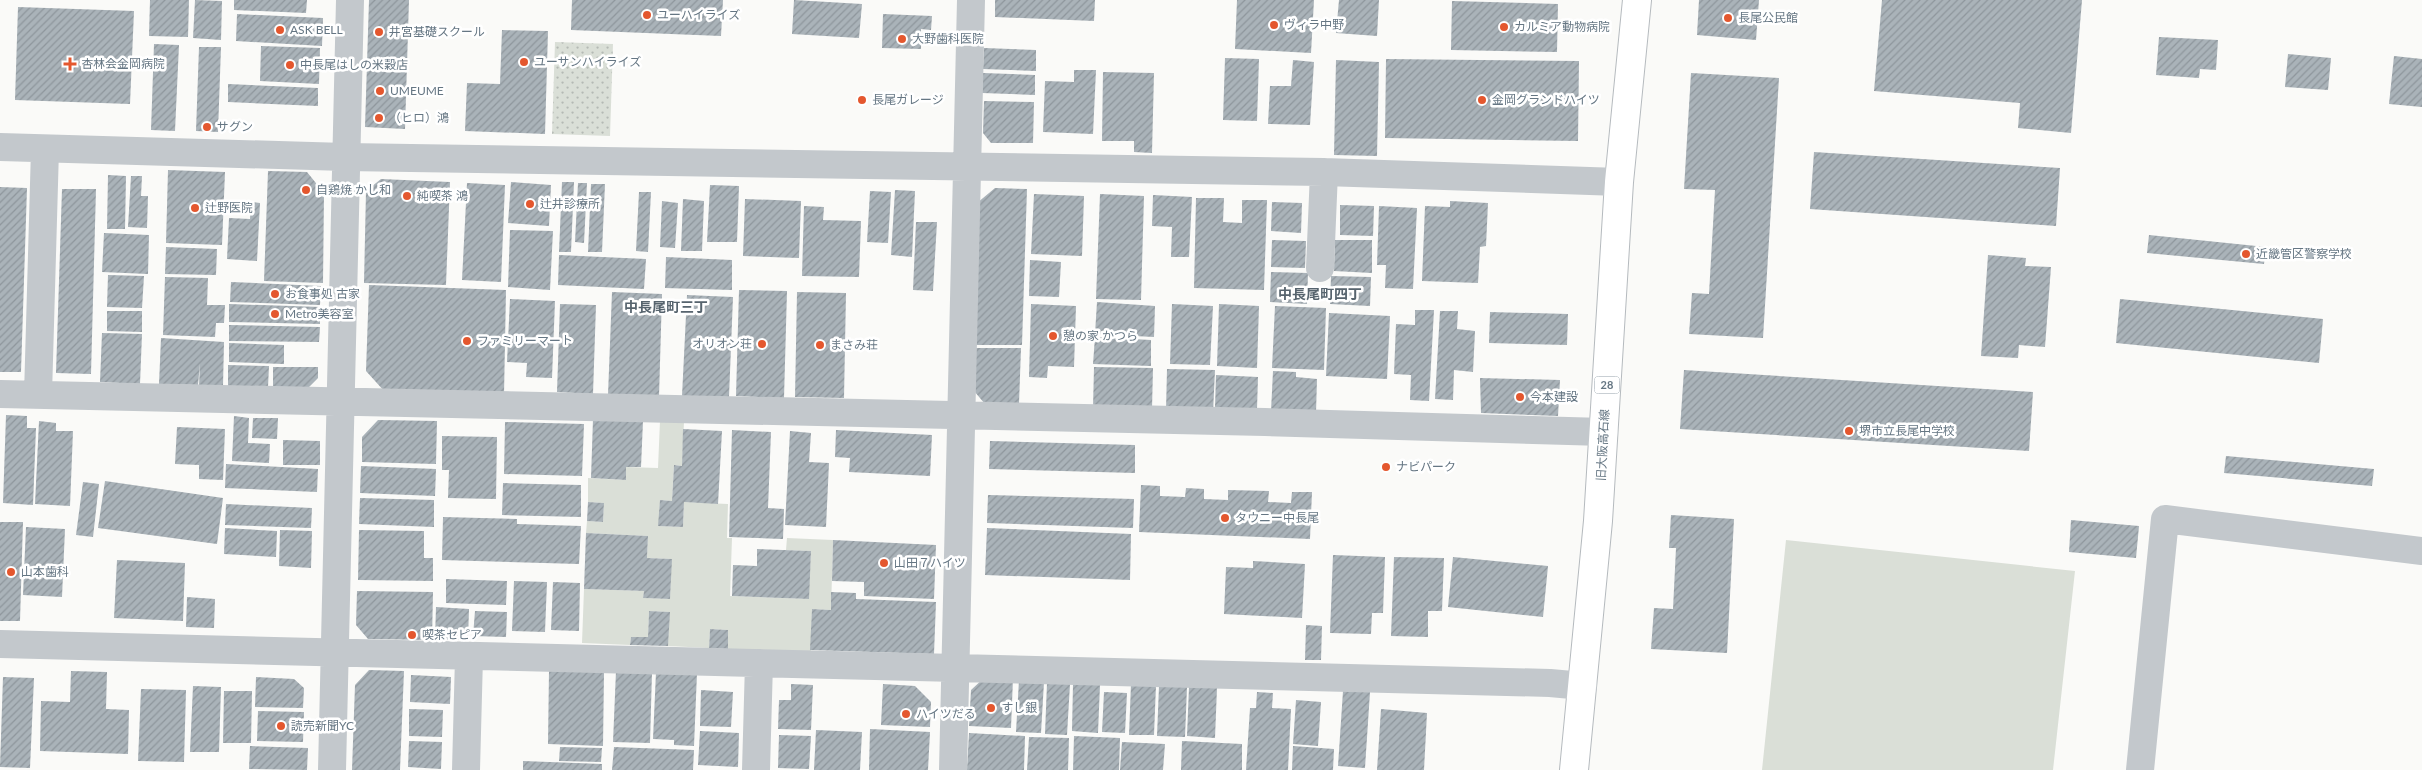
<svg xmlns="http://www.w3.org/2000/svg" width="2422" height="770" viewBox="0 0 2422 770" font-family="Lato,'Noto Sans JP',sans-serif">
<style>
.grass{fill:url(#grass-dots)}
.garden{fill:#dadfd7}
.building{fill:url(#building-hatch)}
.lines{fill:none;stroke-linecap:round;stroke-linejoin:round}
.major-casing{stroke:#b5babe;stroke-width:30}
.minor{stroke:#c3c8cc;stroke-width:28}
.major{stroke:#fff;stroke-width:28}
.poi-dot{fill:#e4572e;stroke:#fff;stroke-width:2}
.labels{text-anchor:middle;stroke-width:5;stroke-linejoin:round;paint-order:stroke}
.shield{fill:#fff;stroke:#939fa8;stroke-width:1}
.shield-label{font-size:11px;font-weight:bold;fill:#657683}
.poi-label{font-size:12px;fill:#657683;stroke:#fff;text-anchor:start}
.street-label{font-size:12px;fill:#657683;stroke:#fff}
.neighbourhood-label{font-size:14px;font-weight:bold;fill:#57646e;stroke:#fff}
</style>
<defs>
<pattern id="grass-dots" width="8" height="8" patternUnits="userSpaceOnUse" patternTransform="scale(1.25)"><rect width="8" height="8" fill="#dadfd7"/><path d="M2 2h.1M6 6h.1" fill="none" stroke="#b4b9b4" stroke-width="1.8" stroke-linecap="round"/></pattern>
<pattern id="building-hatch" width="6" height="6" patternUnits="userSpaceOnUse" patternTransform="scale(1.25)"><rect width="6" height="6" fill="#aab3b9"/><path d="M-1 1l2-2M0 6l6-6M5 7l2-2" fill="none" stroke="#8e969c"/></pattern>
</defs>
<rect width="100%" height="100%" fill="#fafaf8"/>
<path class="grass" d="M555 42 613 44 610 136 552 134Z"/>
<path class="garden" d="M660 421 684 422 682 466 674 465 672 501 660 500 659 526 683 527 684 502 728 504 727 538H732L730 596 808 599 811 551 786 550 787 538 833 540 831 610 812 609 811 652 728 649V630L710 629 709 648 668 646 669 612 649 611 648 637H631L630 645 582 643 584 589 644 591 643 598 670 599 671 559 647 558 648 536 586 533 587 521 603 522 604 503 588 502V478L625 480 626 467 658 468Z
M1786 540 2075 571 2053 770H1762Z"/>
<path class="building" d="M150 0H189L188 37 149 36Z
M195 0 222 1 221 40 193 38Z
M234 0H307L306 13 234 10Z
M369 0H409L405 129 365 127Z
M572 0H723L721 36 571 30Z
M794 0 862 4 859 38 792 34Z
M995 0H1095L1094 21 995 17Z
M1237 0H1314L1311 53 1235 49Z
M1339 0H1379L1377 36 1336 33Z
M1699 0H1759L1756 40 1697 35Z
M1882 0H2082L2071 133 2018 128 2020 103 1874 91Z
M1452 1 1558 4 1557 52 1451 50Z
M18 7 134 11 130 104 15 100Z
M237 14 323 18 322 46 236 41Z
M883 14 932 16 931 30 921 29V49L882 48Z
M502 30 548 31 545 134 465 131 467 83 500 84Z
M2159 37 2218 40 2216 70 2200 69 2199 78 2156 75Z
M154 44 179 45 175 131 151 130Z
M261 46 320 48 319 84 260 81Z
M199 47H221L218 132 196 131Z
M984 48 1036 50V71L983 69Z
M2288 54 2331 58 2328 90 2285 87Z
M2394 56 2422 59V107L2389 104Z
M1225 58 1259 59 1257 121 1223 120Z
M1386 59 1579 61 1578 141 1385 138Z
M1293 60 1314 62 1310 125 1268 124 1270 86H1291Z
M1336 60 1379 62 1377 156 1334 155Z
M1074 70H1096L1093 134 1043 132 1045 81 1074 82Z
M1103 72 1154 73 1152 153 1134 152V141H1102Z
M983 73 1035 75V95L982 93Z
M1691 73 1779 78 1763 338 1689 334 1692 293 1709 294 1715 190 1684 189Z
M228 84 318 88V106L228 102Z
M984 101 1034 102 1033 143H991L983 133Z
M1814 152 2060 168 2056 226 1810 209Z
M168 170 225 172 222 245 166 243Z
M268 171 307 172 324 193 323 283 264 281Z
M108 175 126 176 125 229H107Z
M131 176H142L141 196H148L147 228 128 227Z
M381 179 450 182 446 285 364 283 366 191Z
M511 182 551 185 549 226 508 223Z
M562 182H574L571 252H559Z
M467 183 505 185 501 282 462 280Z
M578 183H587L584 243 575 242Z
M591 184H605L602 252H588Z
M710 185 739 186 737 242H707Z
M0 187 27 188 21 372H0Z
M995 188 1027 189 1022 345H975L977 203Z
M62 189H96L91 374 56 373Z
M895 190 915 191 912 257 891 255Z
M870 191 891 192 888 243 867 242Z
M639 192H651L648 252 636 251Z
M1034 194 1084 196 1082 256 1031 254Z
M1100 194 1144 196 1141 300 1096 299Z
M1153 195 1192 197 1189 257H1171L1172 227 1152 226Z
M1196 198H1224L1223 222 1242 223V200H1267L1264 290 1194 288Z
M683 199 704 201 702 251H681Z
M745 199 801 201 799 258 743 256Z
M662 201 678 203 675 248 660 247Z
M1450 201 1488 203 1486 246 1480 247 1478 283 1422 281 1425 206 1450 207Z
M251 202 260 203 257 261 227 259 229 218 250 219Z
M1272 202 1302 203 1301 233 1271 231Z
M1340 205 1374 206 1373 236 1340 235Z
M804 206 824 207 823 220 861 221 859 277 802 276Z
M1379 206 1417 208 1413 289 1385 288 1386 265H1377Z
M916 222H937L933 291 913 290Z
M510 230 553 231 550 290 508 287Z
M104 233 149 235 148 274 102 272Z
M2149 235 2266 247 2264 264 2147 253Z
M1272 240 1306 241 1305 268 1271 267Z
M1335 240H1372V273L1334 271Z
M166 247 217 249 216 275 165 274Z
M559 255 646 259 644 289 558 285Z
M1988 255 2026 258 2025 266 2051 267 2045 347 2019 345 2018 358 1981 356Z
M666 257 732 260V290L665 288Z
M1030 260 1061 262 1059 297 1029 296Z
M1271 272 1308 273 1307 304 1270 302Z
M108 275 144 276 142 308 107 307Z
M1331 276 1371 277 1370 306 1330 304Z
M165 277 208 278 207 305H225L224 323H216L215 337 163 335Z
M231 282 321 286 320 305 230 302Z
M369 285 506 290 504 395 385 392 366 371Z
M739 290 787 291 784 398 736 396Z
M612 292 662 294 659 397 608 395Z
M797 292 846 293 844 398 795 397Z
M687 295 733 297 729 397 682 396Z
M510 299 555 301 552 378 526 377 527 363 507 362Z
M2120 299 2323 319 2319 363 2116 343Z
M1097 302 1155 306 1154 337 1095 334Z
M229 304 320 307V324L229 322Z
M560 304 596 305 593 394 557 392Z
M1031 304 1076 306 1074 367 1048 366 1047 378 1029 377Z
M1172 304 1213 306 1210 365 1170 364Z
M1219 304 1259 306 1257 368 1217 366Z
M1275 306 1326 308 1324 370 1272 368Z
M1415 310H1434L1429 401 1410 400 1411 375 1394 374 1396 324 1415 325Z
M107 311H142V332L107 331Z
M1440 311H1458L1457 329 1475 331 1473 372 1454 370 1453 400 1435 399Z
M1490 312 1568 314 1567 345 1489 343Z
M1329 313 1390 316 1387 379 1326 376Z
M229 325 320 327 319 342 229 341Z
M102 333 142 334 140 384 100 382Z
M1095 337 1151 340V366L1093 364Z
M161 338 224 342 223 386H199L200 363 198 385 159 384Z
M229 343 284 345V364L229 362Z
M975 348H1021L1019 404H985L974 391Z
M228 365 269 366 268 387 228 386Z
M273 367H318V378L305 391 273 389Z
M1094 367 1153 368 1152 409 1093 408Z
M1167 369 1215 370 1213 413 1166 411Z
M1684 370 2033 392 2029 451 1680 429Z
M1273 371 1296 372V377L1317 379 1316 413 1271 411Z
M1216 375 1258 377 1257 409 1215 408Z
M1480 378 1560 380 1558 416 1481 413Z
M6 415 27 416V428H36L33 505 3 503Z
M234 416 249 418 248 443 270 444 269 463 232 461Z
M253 418H278L277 439 252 438Z
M593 419 643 421 641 467H626V480L591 478Z
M378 420 437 421 436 464 362 462V437Z
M39 421 56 423V431H73L70 506 35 504Z
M505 422 584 424 582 476 504 474Z
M177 427 225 429 223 480 199 479V465L175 464Z
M683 429 722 431 718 504 684 502 683 527 658 526 660 500 672 501 674 465 682 466Z
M732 430 771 432 768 508 784 509 783 539 729 537Z
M836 430 932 435 930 476 849 472 850 458 835 457Z
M790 431 811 433 809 462 829 463 826 527 785 525Z
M442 436 497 437 496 499 448 498 449 470H442Z
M283 440 320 441V465H283Z
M990 441 1135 445V473L989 469Z
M2226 456 2374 469 2372 486 2224 473Z
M226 464 318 469 317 492 225 488Z
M361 466 436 469 435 496 360 493Z
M105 481 223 498 217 544 98 528Z
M83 482 99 484 93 537 76 535Z
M503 483 581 485V517L502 515Z
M1141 485 1160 486V496L1185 497 1186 488 1204 489V499L1228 500V490L1269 491 1268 502 1291 503 1292 492H1312L1310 539 1139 532Z
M988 495 1134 499 1133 528 987 523Z
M360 498 434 500V527L359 524Z
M588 502 604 503 603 522 587 521Z
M226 504 312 508 311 528 225 525Z
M1671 515 1734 519 1727 653 1651 649 1654 608 1673 609 1676 548H1669Z
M443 517 517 519V524L581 526 579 564 442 560Z
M2071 520 2139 526 2136 558 2069 552Z
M0 522H23L20 621H0Z
M26 527 65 529 62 597 23 595Z
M225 528 277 531 276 557 224 554Z
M987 528 1131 534 1130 580 985 575Z
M280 530 312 531 311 568 279 566Z
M359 530 424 531V558H433V581L358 580Z
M586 533 648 536 647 558 672 559 670 599 643 598 644 591 584 589Z
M833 540 936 545 934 599 864 596V582L832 581Z
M757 549 811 551 809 599 732 596 733 565 757 566Z
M1333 555 1385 557 1383 613H1372L1371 634 1330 633Z
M1394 557 1444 558 1442 611H1428V637L1391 636Z
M1453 557 1548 566 1543 617 1448 607Z
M117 560 185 563 183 621 114 618Z
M1253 561 1305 564 1302 618 1224 614 1226 567 1253 568Z
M446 579 507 581 506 605 446 603Z
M514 581 547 582 545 632 512 631Z
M553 582 580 583 579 631 551 630Z
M357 591 433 592 432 640 368 639 356 625Z
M831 592 856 593V599L936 602 934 654 810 650 812 609 831 610Z
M187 597 215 599 214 628 186 627Z
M436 607 469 609 468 640 435 639Z
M475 611 507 612 506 637 473 636Z
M649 611 670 612 668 646 630 645 631 637H648Z
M1306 625 1322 626 1321 660H1305Z
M710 629 728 630V649L709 648Z
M369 670 404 671 400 770H352L355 685Z
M549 670 604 672 603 746 548 744Z
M71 671 107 672 106 709 129 710 128 754 40 751 41 701 70 702Z
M616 671 652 672 650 743 613 742Z
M656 672 697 673 694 746 674 745V740L653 739Z
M411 675 451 677 450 704 410 702Z
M3 677 34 678 30 768 0 767Z
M256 677 294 679 304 688 303 708 255 707Z
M985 677 1013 678 1011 728 969 726 971 690Z
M1019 680 1044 682 1041 733 1016 732Z
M1047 683 1070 684 1067 735 1045 734Z
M791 684 813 685 811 730 778 729 779 700H791Z
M883 684 915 686 931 702 930 727 881 725Z
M1073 684 1100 685 1098 733 1072 731Z
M1131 684 1156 685 1154 735H1129Z
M193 686 221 687 219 752H190Z
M1159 686 1187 687 1185 737 1157 736Z
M1189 687 1217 688 1215 738 1187 736Z
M141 689 186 690 184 762 138 761Z
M701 690 733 692 731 727 700 726Z
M224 691H252L251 743H223Z
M1343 691 1370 692 1365 768 1338 766Z
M1104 692 1127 693 1125 733 1102 732Z
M1257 692 1273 693 1272 708 1291 709 1288 770H1246L1250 708H1256Z
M1296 700 1321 702 1318 746 1293 744Z
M409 709 443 710 442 737 409 736Z
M1381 709 1427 713 1424 770H1377Z
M258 711 304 712 303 742 257 741Z
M870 729 930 732 928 770H869Z
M816 730 862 732 860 770H814Z
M700 731 739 733 738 767 698 765Z
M969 733 1025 736 1024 770H967Z
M779 735 811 736 809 769 778 768Z
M1074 736 1120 738 1119 770H1073Z
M1029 737 1069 738 1068 770H1027Z
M409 741 442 742 441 769 408 767Z
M1182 741 1242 744V770H1181Z
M1122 742 1165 744 1163 770H1120Z
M250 746 308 748 307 770 249 769Z
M1293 746 1334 749 1333 770H1292Z
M560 747 602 748 601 762 559 761Z
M614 747 694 750 693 770H612Z
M523 761 602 764V770H523Z"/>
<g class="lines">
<defs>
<path id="major" d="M1574 770 1598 521 1619 182 1637 0"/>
</defs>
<use href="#major" class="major-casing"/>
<path class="minor" d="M0 147 345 157 1324 172 1619 182
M1320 268 1324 172
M0 394 1265 422 1604 432
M38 395 45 149
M0 644 1550 683 1583 686
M332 770 350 0
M466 770 469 657
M756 770 759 663
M953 770 971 0
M2140 770 2165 519 2422 551"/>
<use href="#major" class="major"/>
</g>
<g class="poi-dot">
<circle cx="647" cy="15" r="5"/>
<circle cx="1728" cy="18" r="5"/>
<circle cx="1274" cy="25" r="5"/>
<circle cx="1504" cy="27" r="5"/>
<circle cx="280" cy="30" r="5"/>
<circle cx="379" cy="32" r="5"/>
<circle cx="902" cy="39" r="5"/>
<circle cx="524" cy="62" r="5"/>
<path d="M67.5 56.5h5v5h5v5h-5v5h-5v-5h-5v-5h5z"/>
<circle cx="290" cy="65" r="5"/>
<circle cx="380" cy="91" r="5"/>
<circle cx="862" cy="100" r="5"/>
<circle cx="1482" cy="100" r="5"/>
<circle cx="379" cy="118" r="5"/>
<circle cx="207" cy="127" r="5"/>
<circle cx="306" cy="190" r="5"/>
<circle cx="407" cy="196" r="5"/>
<circle cx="530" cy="204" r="5"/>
<circle cx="195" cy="208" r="5"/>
<circle cx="2246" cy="254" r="5"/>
<circle cx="275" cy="294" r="5"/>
<circle cx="275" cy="314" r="5"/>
<circle cx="1053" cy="336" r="5"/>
<circle cx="467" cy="341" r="5"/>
<circle cx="762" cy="344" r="5"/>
<circle cx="820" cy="345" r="5"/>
<circle cx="1520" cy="397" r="5"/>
<circle cx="1849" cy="431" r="5"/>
<circle cx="1386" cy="467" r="5"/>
<circle cx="1225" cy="518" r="5"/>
<circle cx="884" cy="563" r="5"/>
<circle cx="11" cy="572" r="5"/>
<circle cx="412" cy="635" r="5"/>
<circle cx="991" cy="708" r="5"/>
<circle cx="906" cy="714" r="5"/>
<circle cx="281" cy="726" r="5"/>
</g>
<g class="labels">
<rect class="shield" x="1594.5" y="376.5" width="25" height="17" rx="4"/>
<g class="shield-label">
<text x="1607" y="389">28</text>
</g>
<g class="poi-label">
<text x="657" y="19">ユーハイライズ</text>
<text x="1738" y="22">長尾公民館</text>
<text x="1284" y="29">ヴィラ中野</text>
<text x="1514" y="31">カルミア動物病院</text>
<text x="290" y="34">ASK BELL</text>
<text x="389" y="36">井宮基礎スクール</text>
<text x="912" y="43">大野歯科医院</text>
<text x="534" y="66">ユーサンハイライズ</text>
<text x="81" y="68">杏林会金岡病院</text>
<text x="300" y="69">中長尾はしの米穀店</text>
<text x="390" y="95">UMEUME</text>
<text x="872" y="104">長尾ガレージ</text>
<text x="1492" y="104">金岡グランドハイツ</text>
<text x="389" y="122">（ヒロ）鴻</text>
<text x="217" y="131">サグン</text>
<text x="316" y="194">自鶏焼 かし和</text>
<text x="417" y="200">純喫茶 鴻</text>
<text x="540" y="208">辻井診療所</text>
<text x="205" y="212">辻野医院</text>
<text x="2256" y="258">近畿管区警察学校</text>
<text x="285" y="298">お食事処 古家</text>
<text x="285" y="318">Metro美容室</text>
<text x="1063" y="340">憩の家 かつら</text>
<text x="477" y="345">ファミリーマート</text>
<text x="752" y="348" text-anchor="end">オリオン荘</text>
<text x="830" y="349">まさみ荘</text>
<text x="1530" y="401">今本建設</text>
<text x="1859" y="435">堺市立長尾中学校</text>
<text x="1396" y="471">ナビパーク</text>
<text x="1235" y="522">タウニー中長尾</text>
<text x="894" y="567">山田７ハイツ</text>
<text x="21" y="576">山本歯科</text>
<text x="422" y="639">喫茶セピア</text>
<text x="1001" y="712">すし銀</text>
<text x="916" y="718">ハイツだる</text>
<text x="291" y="730">読売新聞YC</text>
</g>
<g class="street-label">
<text transform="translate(1603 445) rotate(-87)" y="4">旧大阪高石線</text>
</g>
<g class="neighbourhood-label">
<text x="1320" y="299">中長尾町四丁</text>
<text x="666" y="312">中長尾町三丁</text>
</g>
</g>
</svg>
